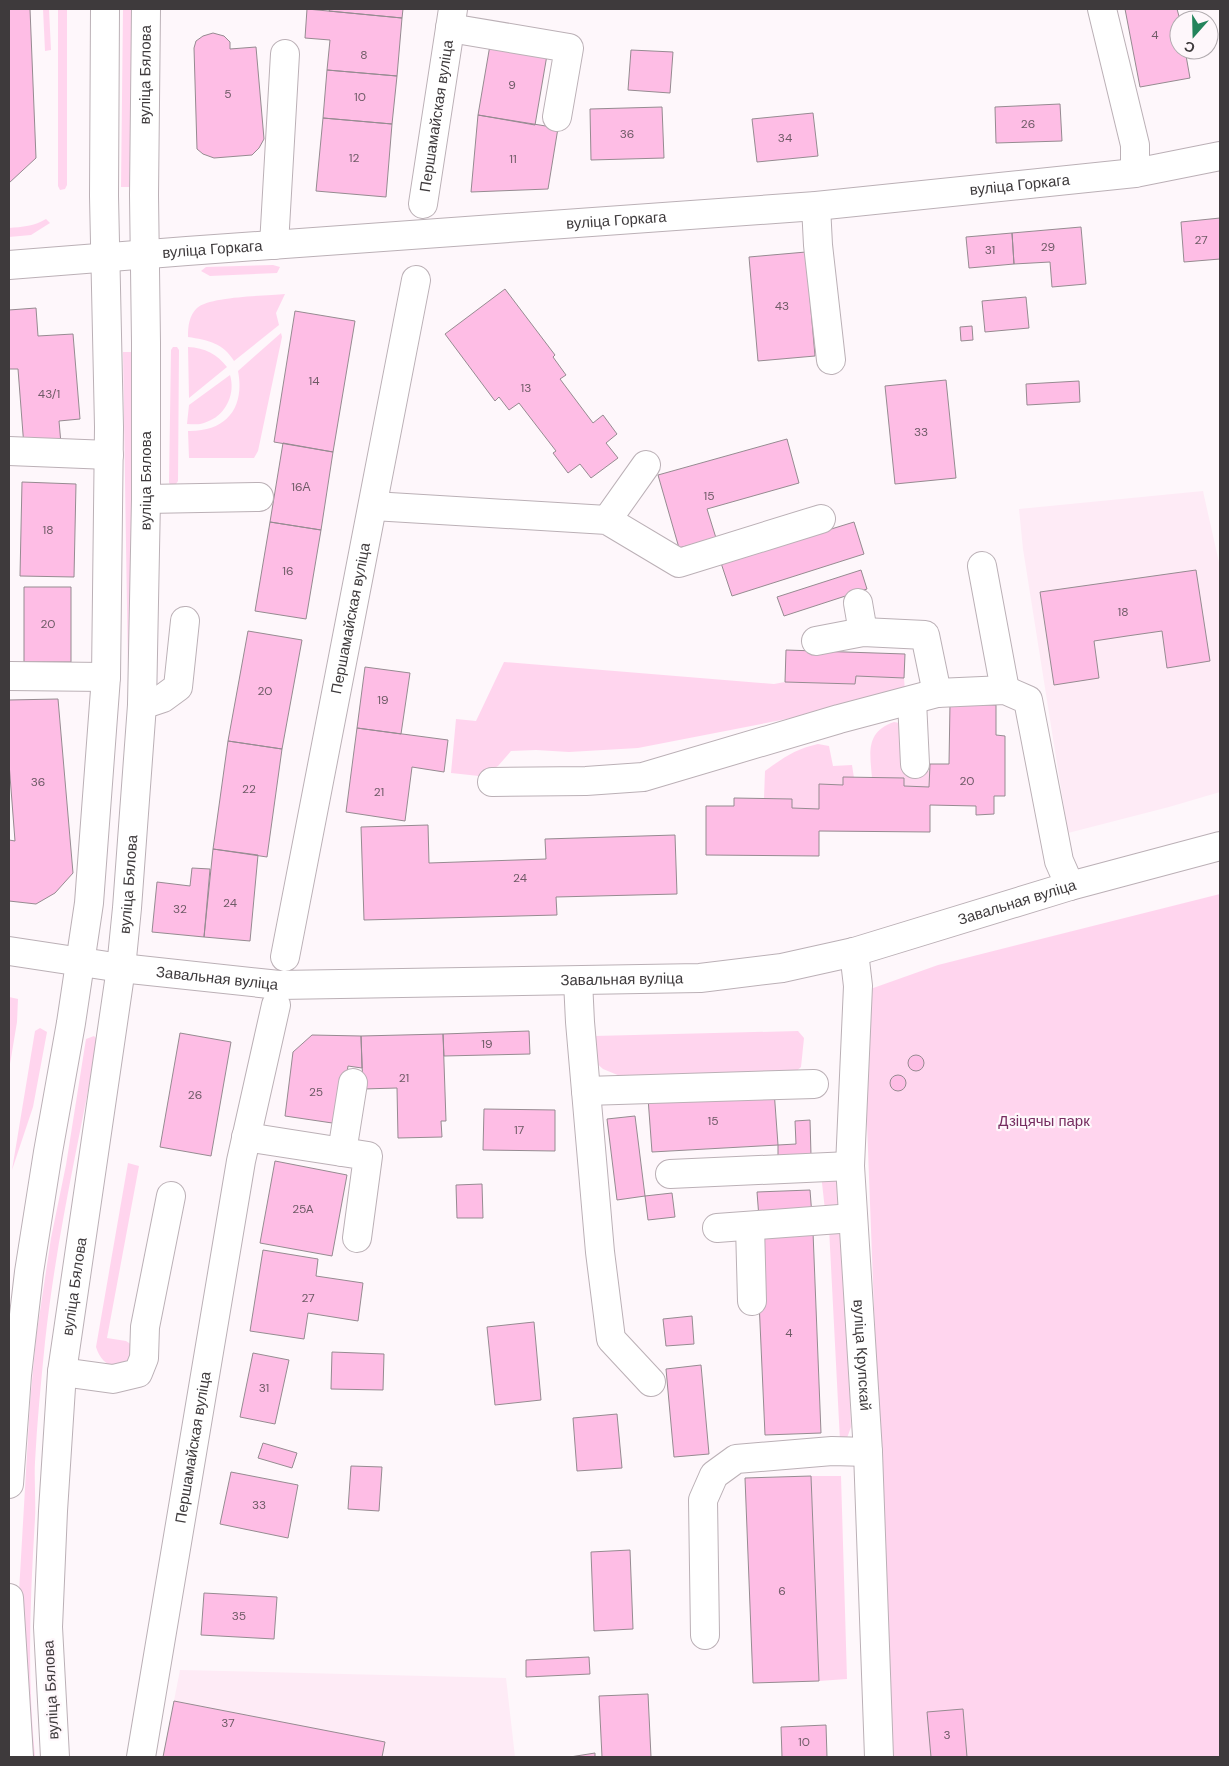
<svg xmlns="http://www.w3.org/2000/svg" width="1229" height="1766" viewBox="0 0 1229 1766" font-family="'DM Sans',sans-serif">
<style>
.built{fill:#feebf6}
.green{fill:#ffd5ee}
.building{fill:#febde5;stroke:#968b91}
.lines{fill:none;stroke-linecap:round;stroke-linejoin:round}
.minor-casing{stroke:#bbb0b6;stroke-width:30}
.major-casing{stroke:#bbb0b6;stroke-width:30}
.minor{stroke:#fff;stroke-width:28}
.major{stroke:#fff;stroke-width:28}
.labels{text-anchor:middle;stroke-width:4.5;stroke-linejoin:round;paint-order:stroke}
.number-label{font-size:12px;fill:#6e5b66}
.street-label{font-size:15px;fill:#3e3a3c;stroke:#fef7fb}
.park-label{font-size:15px;fill:#762d60;stroke:#fef7fb}
</style>
<rect width="100%" height="100%" fill="#fef7fb"/>
<path class="built" d="M1203 491 1220 567V792L1169 807 1068 833 1023 549 1019 509Z
M180 1670 506 1678 515 1757H163Z"/>
<path class="green" d="M43 9H49L51 50 45 51Z
M58 9H67V185L65 189 60 190 58 186Z
M123 9H132L130 187H121Z
M46 219 50 223 31 235 9 237V228C22 227 35 226 46 219Z
M273 265 280 267 277 273 210 276 201 271 206 267Z
M285 294 276 313 279 325 234 361C223 343 208 340 188 337 188 326 189 316 197 308 210 296 266 296 285 294Z
M281 333 282 337 258 451 254 458H189L188 431C227 432 245 407 238 371Z
M173 347H177L179 350 178 481 176 484 171 485 169 483 171 350Z
M188 347C205 348 217 354 227 367L189 398Z
M123 352H132L137 672H128Z
M230 375C236 395 225 417 204 423 199 425 193 424 187 424L189 405Z
M504 662 774 684 785 682 855 684 856 676 904 678 905 691 874 702 638 748 569 752 536 750 511 751 498 766 479 776 451 773 456 719 476 721Z
M894 722 905 724 906 771H929V787L904 786V778H872C870 753 865 732 894 722Z
M818 744 829 746 833 766 852 765 854 778H843V785L819 784V809L792 808V799L764 798 765 771C783 758 795 749 818 744Z
M1220 894V1757H891L862 992 938 965Z
M9 997 18 999 17 1022 9 1070Z
M40 1028 47 1032 33 1107 12 1170 35 1031Z
M798 1031 804 1038 801 1067 794 1073 620 1076 603 1069 594 1061V1036Z
M94 1036 98 1040C79 1140 56 1240 45 1342 41 1382 37 1422 35 1462 34 1481 36 1500 35 1519 30 1599 27 1678 35 1757H27L19 1592 30 1402 36 1338 51 1238 66 1165 86 1039Z
M128 1163 139 1166 107 1338 126 1341 132 1345V1355L128 1364 117 1368C105 1364 100 1359 96 1347Z
M821 1174 839 1180 845 1210H825Z
M829 1228H844L851 1427 847 1438 840 1441Z
M811 1476H841L847 1679 819 1681Z"/>
<path class="building" d="M9 9H30L36 158 9 183Z
M307 9 402 18 397 76 327 70 330 40 305 38Z
M330 9H403L402 18 329 11Z
M1125 9H1177L1180 20 1179 50H1185L1190 78 1140 87Z
M213 33 224 36 230 42V49L256 47 264 139 259 148 252 155 214 158 203 154 197 149 194 48 196 41 203 36Z
M490 45 547 55 535 125 478 115Z
M631 50 673 52 670 93 628 90Z
M327 70 397 76 392 124 323 118Z
M1060 104 1062 141 996 143 995 107Z
M662 107 664 158 591 160 590 109Z
M813 113 818 156 757 162 752 119Z
M478 115 558 128 548 189 471 192Z
M323 118 392 124 386 197 316 191Z
M1220 218V259L1184 262 1181 222Z
M1081 227 1086 284 1052 287 1050 262 1014 264 1012 233Z
M1012 233 1014 264 969 268 966 237Z
M806 252 815 356 758 361 749 257Z
M505 289 555 355 553 357 566 375 560 379 593 423 603 415 617 434 606 443 618 458 591 478 580 464 568 473 553 453 556 451 519 403 509 410 499 397 495 401 445 334Z
M1026 297 1029 328 985 332 982 301Z
M36 308 38 336 73 334 80 419 59 421 61 444 24 447 18 369H9V310Z
M295 311 355 321 333 452 274 442Z
M972 326 973 340 961 341 960 327Z
M946 380 956 478 895 484 885 386Z
M1079 381 1080 402 1027 405 1026 384Z
M787 439 799 483 707 509 716 538 679 548 658 475Z
M283 443 333 452 321 530 270 522Z
M22 482 76 484 74 577 20 576Z
M270 522 321 530 306 619 255 611Z
M854 522 864 554 732 596 721 563Z
M861 570 867 589 784 616 777 597Z
M1196 570 1210 661 1167 668 1162 631 1127 636 1094 641 1099 678 1054 685 1040 592Z
M24 587H71V662H24Z
M248 631 302 640 282 749 228 741Z
M786 650 905 654 904 678 856 676 855 684 785 682Z
M365 667 410 673 401 734 357 728Z
M58 699 73 873 55 893 36 904 9 901V840L15 841 9 763V700Z
M950 704 996 705V735L1005 736V796H994V814L976 815V806L930 805V832L819 831V856L706 855V806H734V798L792 799V808L819 809V784L843 785V777L904 778V786L929 787 930 764H949Z
M357 728 448 740 444 772 412 767 405 821 346 812Z
M228 741 282 749 267 857 213 849Z
M428 825 429 863 546 859 545 839 675 835 677 894 556 897 557 915 364 920 361 827Z
M213 849 258 855 250 941 204 937Z
M192 868 210 869 204 937 152 932 157 882 190 886Z
M529 1031 530 1054 444 1056 443 1034Z
M180 1033 231 1042 211 1156 160 1147Z
M443 1034 446 1121H441L442 1137 398 1138 397 1088 363 1089 361 1036Z
M312 1035 361 1036 362 1068 348 1066 339 1124 285 1116 293 1052Z
M908 1063a8 8 0 1 1 16 0a8 8 0 1 1-16 0Z
M890 1083a8 8 0 1 1 16 0a8 8 0 1 1-16 0Z
M774 1090 778 1145 652 1152 648 1098Z
M484 1109 555 1110V1151L483 1150Z
M635 1116 645 1196 617 1200 607 1119Z
M810 1120 811 1155 778 1157V1145L796 1144 795 1121Z
M275 1161 347 1175 332 1256 260 1243Z
M482 1184 483 1218H457L456 1185Z
M810 1190 812 1216 759 1218 757 1192Z
M672 1193 675 1217 648 1220 645 1196Z
M813 1232 821 1433 765 1435 756 1234Z
M263 1250 318 1259 316 1276 363 1283 358 1321 308 1313 304 1339 250 1331Z
M692 1316 694 1344 666 1346 663 1319Z
M534 1322 541 1400 495 1405 487 1327Z
M332 1352 384 1354 383 1390 331 1389Z
M253 1353 289 1360 275 1424 240 1417Z
M701 1365 709 1454 674 1457 666 1369Z
M617 1414 622 1468 577 1471 573 1418Z
M263 1443 297 1453 292 1468 258 1458Z
M351 1466 382 1467 379 1511 348 1509Z
M231 1472 298 1485 288 1538 220 1524Z
M811 1476 819 1681 753 1683 745 1478Z
M630 1550 633 1629 594 1631 591 1552Z
M204 1593 277 1597 274 1639 201 1635Z
M589 1657 590 1674 526 1677V1660Z
M648 1694 651 1757H602L599 1696Z
M174 1701 385 1742 382 1757H163Z
M963 1709 967 1757H931L927 1712Z
M826 1725 827 1757H782L781 1727Z
M595 1753V1757H570Z"/>
<g class="lines">
<defs>
<g id="minor">
<path d="M1102 9 1135 145V173"/>
<path d="M450 28 569 48 557 117"/>
<path id="s1" d="M423 204 453 9"/>
<path d="M816 206 818 245 831 360"/>
<path d="M274 245 285 54"/>
<path d="M9 451 109 455"/>
<path d="M146 499 259 497"/>
<path d="M373 506 607 520 679 563 821 519"/>
<path d="M607 520 646 465"/>
<path d="M982 566 1005 690"/>
<path d="M858 603 863 632"/>
<path d="M816 641 863 632 925 635 937 693"/>
<path d="M9 676 106 677"/>
<path d="M912 701 915 764"/>
<path d="M142 705 163 698 178 687 185 621"/>
<path d="M492 782 586 781 643 777 839 719 937 693 1005 690 1028 700 1059 861 1070 886"/>
<path id="s2" d="M854 952 858 986 850 1166 868 1452 879 1757"/>
<path id="s3" d="M285 957 416 280"/>
<path d="M578 981 580 1022 600 1252 611 1339 651 1382"/>
<path d="M586 1091 814 1084"/>
<path d="M246 1137 368 1156 357 1238"/>
<path d="M342 1152 353 1083"/>
<path d="M670 1174 850 1166"/>
<path d="M750 1226 752 1301"/>
<path d="M717 1228 853 1218"/>
<path d="M62 1372 113 1379 138 1373 144 1358 145 1327 171 1196"/>
<path d="M705 1635 703 1500 714 1475 736 1459 832 1451 868 1452"/>
<path id="s4" d="M141 1757 241 1161 276 1005"/>
</g>
<g id="major">
<path id="s5" d="M9 265 187 251 816 206 1135 173 1220 156"/>
<path id="s6" d="M9 951 121 968 279 985 700 978 782 968 854 952 1070 886 1220 846"/>
<path d="M9 1484 17 1375 29 1272 48 1152 71 1023 89 903 106 677 109 427 104 196 105 9"/>
<path d="M9 1598 19 1757"/>
<path id="s7" d="M55 1757 48 1627 53 1511 62 1372 121 968 127 908 142 705 146 499V342L144 195 146 9"/>
</g>
</defs>
<use href="#minor" class="minor-casing"/>
<use href="#major" class="major-casing"/>
<use href="#minor" class="minor"/>
<use href="#major" class="major"/>
</g>
<g class="labels">
<g class="number-label">
<text x="1155" y="39">4</text>
<text x="364" y="59">8</text>
<text x="512" y="89">9</text>
<text x="228" y="98">5</text>
<text x="360" y="101">10</text>
<text x="1028" y="128">26</text>
<text x="627" y="138">36</text>
<text x="785" y="142">34</text>
<text x="354" y="162">12</text>
<text x="513" y="163">11</text>
<text x="1201" y="244">27</text>
<text x="1048" y="251">29</text>
<text x="990" y="254">31</text>
<text x="782" y="310">43</text>
<text x="314" y="385">14</text>
<text x="526" y="392">13</text>
<text x="49" y="398">43/1</text>
<text x="921" y="436">33</text>
<text x="301" y="491">16А</text>
<text x="709" y="500">15</text>
<text x="48" y="534">18</text>
<text x="288" y="575">16</text>
<text x="1123" y="616">18</text>
<text x="48" y="628">20</text>
<text x="265" y="695">20</text>
<text x="383" y="704">19</text>
<text x="967" y="785">20</text>
<text x="38" y="786">36</text>
<text x="249" y="793">22</text>
<text x="379" y="796">21</text>
<text x="520" y="882">24</text>
<text x="230" y="907">24</text>
<text x="180" y="913">32</text>
<text x="487" y="1048">19</text>
<text x="404" y="1082">21</text>
<text x="316" y="1096">25</text>
<text x="195" y="1099">26</text>
<text x="713" y="1125">15</text>
<text x="519" y="1134">17</text>
<text x="303" y="1213">25A</text>
<text x="308" y="1302">27</text>
<text x="789" y="1337">4</text>
<text x="264" y="1392">31</text>
<text x="259" y="1509">33</text>
<text x="782" y="1595">6</text>
<text x="239" y="1620">35</text>
<text x="228" y="1727">37</text>
<text x="947" y="1739">3</text>
<text x="804" y="1746">10</text>
</g>
<g class="street-label">
<text dy="5" stroke="none"><textPath href="#s7" startOffset="1688">вуліца Бялова</textPath></text>
<text dy="5" stroke="none"><textPath href="#s1" startOffset="89">Першамайская вуліца</textPath></text>
<text dy="5" stroke="none"><textPath href="#s5" startOffset="1014">вуліца Горкага</textPath></text>
<text dy="5" stroke="none"><textPath href="#s5" startOffset="609">вуліца Горкага</textPath></text>
<text dy="5" stroke="none"><textPath href="#s5" startOffset="204">вуліца Горкага</textPath></text>
<text dy="5" stroke="none"><textPath href="#s7" startOffset="1282">вуліца Бялова</textPath></text>
<text dy="5" stroke="none"><textPath href="#s3" startOffset="345">Першамайская вуліца</textPath></text>
<text dy="5" stroke="none"><textPath href="#s7" startOffset="878">вуліца Бялова</textPath></text>
<text dy="5" stroke="none"><textPath href="#s6" startOffset="1020">Завальная вуліца</textPath></text>
<text dy="5" stroke="none"><textPath href="#s6" startOffset="210">Завальная вуліца</textPath></text>
<text dy="5" stroke="none"><textPath href="#s6" startOffset="615">Завальная вуліца</textPath></text>
<text dy="5" stroke="none"><textPath href="#s7" startOffset="472">вуліца Бялова</textPath></text>
<text dy="5" stroke="none"><textPath href="#s2" startOffset="404">вуліца Крупскай</textPath></text>
<text dy="5" stroke="none"><textPath href="#s4" startOffset="314">Першамайская вуліца</textPath></text>
<text transform="translate(51 1690) rotate(-93)" y="5">вуліца Бялова</text>
</g>
<g class="park-label">
<text x="1044" y="1126">Дзіцячы парк</text>
</g>
</g>
<rect width="1229" height="1766" fill="none" stroke="#3e3a3c" stroke-width="20"/>
<g transform="translate(1194 35) rotate(200)"><circle r="24" fill="#fef7fb" stroke="#b1abaf"/>
<path d="M0-4L9 19L0 12L-9 19Z" fill="#23845c"/>
<text y="-8" font-size="14" font-weight="bold" text-anchor="middle" fill="#3e3a3c">С</text>
</g>
</svg>
